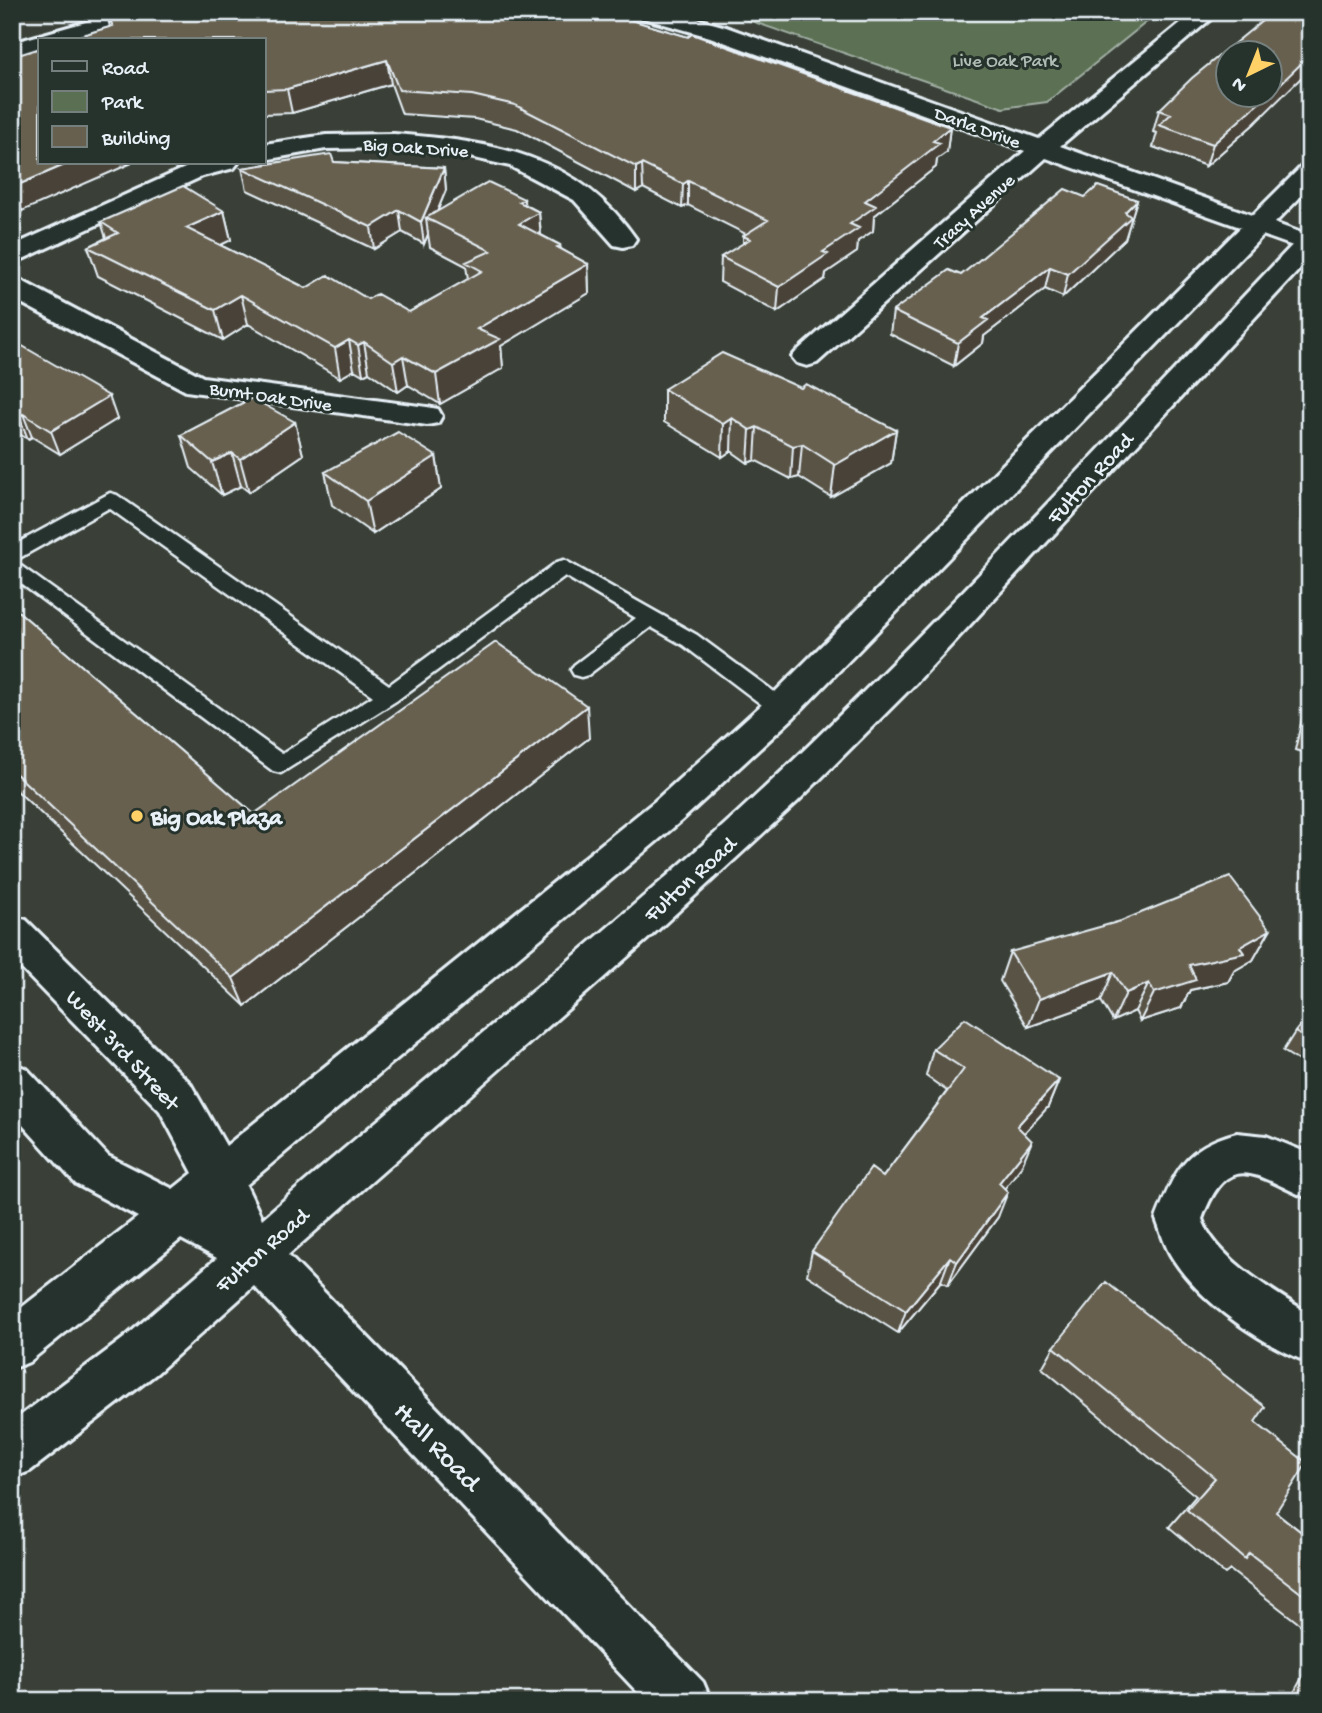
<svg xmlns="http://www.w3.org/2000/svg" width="1322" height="1713" viewBox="0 0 1322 1713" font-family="'Gochi Hand',sans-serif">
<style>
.green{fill:#5b7053;stroke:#a2b0a6;stroke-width:2}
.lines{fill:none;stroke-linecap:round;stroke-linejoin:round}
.lane-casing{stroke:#e8f1f8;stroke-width:5}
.street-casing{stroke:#e8f1f8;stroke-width:6}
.secondary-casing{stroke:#e8f1f8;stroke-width:6}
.lane{fill:#26332d;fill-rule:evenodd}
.street{fill:#26332d;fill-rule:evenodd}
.secondary{fill:#26332d;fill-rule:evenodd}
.wall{fill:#595344;stroke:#e8f1f8;stroke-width:2}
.shaded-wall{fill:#484337;stroke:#e8f1f8;stroke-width:2}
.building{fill:#67604f;stroke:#e8f1f8;stroke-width:2}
.poi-dot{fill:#ffd166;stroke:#26332d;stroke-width:2.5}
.labels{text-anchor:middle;stroke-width:6;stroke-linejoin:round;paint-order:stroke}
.far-park-label{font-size:19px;fill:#b0bdb6;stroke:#26332d}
.far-street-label{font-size:19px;fill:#e8f1f8;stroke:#26332d}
.street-label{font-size:23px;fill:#e8f1f8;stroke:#26332d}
.poi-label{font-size:23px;font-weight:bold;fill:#e8f1f8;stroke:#26332d;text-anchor:start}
.near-street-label{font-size:28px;fill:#e8f1f8;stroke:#26332d}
</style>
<rect width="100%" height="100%" fill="#3a4037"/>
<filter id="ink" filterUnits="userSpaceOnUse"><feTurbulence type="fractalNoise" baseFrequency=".0143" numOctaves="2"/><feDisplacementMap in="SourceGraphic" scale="14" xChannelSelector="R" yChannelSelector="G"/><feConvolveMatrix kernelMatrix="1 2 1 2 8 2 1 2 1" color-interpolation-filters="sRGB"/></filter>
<g filter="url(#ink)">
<path class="green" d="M725 12H1159L1047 102 1003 108Z"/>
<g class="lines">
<defs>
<path id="lane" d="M110 493 117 495 389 685 557 562 564 560 697 635 788 702 792 708 788 714 781 716 774 714 683 645 651 627 588 675 581 677 574 675 571 670 574 665 636 618 565 576 396 701 281 773 273 771 12 577V546ZM109 508 373 696 282 754 14 561Z"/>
<path id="street" d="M121 12H159L156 17 69 40H40V49L12 58V43Z
M636 12H673L726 27 1039 139 1194 12H1219L1060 146 1310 236V252L1046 158 817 363 807 366 797 363 792 357 797 351 1025 151 710 37 639 17Z
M394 134C490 141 578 154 636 239L632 245 623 247 614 245 574 200 510 166 456 154 394 148 326 149 264 160V144L326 135Z
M196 163H238L234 168 203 176 12 264V246Z
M12 279 22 281 203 377 427 407 438 409 442 416 438 423 427 425 186 391 12 298Z
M1237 1133 1266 1136 1310 1154V1199C1259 1179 1229 1144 1202 1219 1215 1258 1276 1293 1310 1314V1363C1260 1343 1203 1305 1173 1259 1165 1247 1161 1232 1156 1219 1175 1171 1184 1147 1237 1133Z"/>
<path id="secondary" d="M1310 164V187L794 717 681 821 246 1185 262 1219C432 1071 611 933 775 778 957 605 1127 418 1301 236L1310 234V258L916 683 798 801 651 936 288 1255 703 1682 711 1701H646L254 1286 157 1373 30 1471 12 1478V1422L123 1339 217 1258 181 1239 29 1362 12 1369V1315L138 1217 76 1184 12 1113V1063L27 1069 108 1156 173 1189 193 1173 160 1111 12 959V916L26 920 190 1083 226 1146 655 801 768 699 1301 167Z"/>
</defs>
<use href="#lane" class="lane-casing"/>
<use href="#street" class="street-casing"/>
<use href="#secondary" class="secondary-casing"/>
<use href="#lane" class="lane"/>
<use href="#street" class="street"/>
<use href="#secondary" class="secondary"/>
</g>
<path class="wall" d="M113 12H604L688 37 692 34 950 127 947 152 937 159 936 167 874 216 873 231 858 241 857 252 826 273 825 279 777 312 720 282 721 257 743 244V236L746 234 688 205 682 208 643 188 636 192 517 129 475 119 402 114 391 84 292 113 264 114V40H66L110 27 107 15Z
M12 57 22 211 12 205Z
M1159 110 1254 124 1206 166 1153 147 1157 133 1153 132Z
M334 162 444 168 446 190 437 211 524 199V204L539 212 541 235 560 245 561 249 588 264 589 293 501 346 503 368 440 404 408 385 398 392 369 372 363 375 354 370 340 378 248 324 223 340 98 276 88 247 106 238 101 222 224 211 231 240 220 245 306 288 368 299 409 312 468 279 466 266 430 247 428 234 424 244 402 232 374 249 247 190 242 168Z
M1085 197 1137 200 1125 239 1063 297 1045 289 984 336 983 343 954 366 890 334 893 311 961 275Z
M12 340 117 419 60 454 32 437 28 439 12 430Z
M801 388 896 430 891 463 831 497 799 477 791 479 755 460 748 463 731 451 722 457 664 422V389Z
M295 422 303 455 249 492 241 486 222 495 191 468 181 435Z
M436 456 441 489 373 534 332 505 325 472Z
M12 606 254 814 589 738 245 1006 12 786Z
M1310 683V754L1295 750Z
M1270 930 1253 960 1234 971 1228 982 1190 990 1181 1008 1140 1021 1135 1011 1113 1021 1101 1001 1028 1027 1000 981 1010 952Z
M1310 1014V1068L1283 1051 1295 1032Z
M933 1049 1059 1080 1048 1107 1024 1133 1021 1167 1004 1188 998 1217 948 1285 941 1281 898 1333 807 1275 812 1251 883 1177 947 1091 926 1076Z
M1054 1347 1255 1422 1276 1512 1310 1539V1632L1230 1570 1225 1574 1169 1527 1196 1496 1042 1368Z
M1310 1663V1701H1297L1292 1696Z"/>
<path class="shaded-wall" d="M1310 55V69L1254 124 1206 166 1213 144Z
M387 60 391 84 292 113 287 89Z
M950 127 947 152 937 159 936 167 874 216 873 231 858 241 857 252 826 273 825 279 777 312 779 287 823 252 850 224 865 201 933 141Z
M69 163H132L22 211 13 187Z
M642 164 643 188 636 192V167Z
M444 168 446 190 433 222 426 218 428 234 424 244 421 222Z
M688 181V205L682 208 683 184Z
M524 199 525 220 539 212 541 242 519 224V202Z
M1137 200 1125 239 1063 297 1068 274 1125 212Z
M399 210 402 232 374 249 371 227Z
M224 211 231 240 194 258 186 228Z
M588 264 589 293 501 346 503 368 440 404 436 374 477 329Z
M1050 267 1045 289 984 336 983 343 954 366 958 343 983 318Z
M241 295 248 324 223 340 215 310Z
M349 340 354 370 340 378 335 348Z
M364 342 369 372 363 375 358 345Z
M403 356 408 385 398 392 393 362Z
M109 396 117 419 60 454 51 431Z
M23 414 32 437 28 439 19 416Z
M732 418 731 451 722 457 723 424Z
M295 422 303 455 249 492 240 459Z
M757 427 755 460 748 463 750 430Z
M896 430 891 463 831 497 835 465Z
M802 444 799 477 791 479 793 446Z
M232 453 241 486 222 495 212 462Z
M436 456 441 489 373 534 366 501Z
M587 706 589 738 245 1006 233 978Z
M1270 930 1253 960 1234 971 1228 982 1190 990 1181 1008 1140 1021 1154 993 1189 965 1240 947Z
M1113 972 1101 1001 1028 1027 1039 999Z
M1149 983 1135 1011 1113 1021 1126 993Z
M1059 1080 1048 1107 1006 1153 1017 1126Z
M1032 1141 1021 1167 989 1209 999 1183Z
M1008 1192 998 1217 948 1285 957 1262Z
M950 1257 941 1281 898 1333 906 1311Z"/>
<path class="building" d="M113 12H604L688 37 692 34 950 127 933 141 940 143 865 201 876 206 850 224 859 228 823 252 828 254 779 287 721 257 750 239 743 236 768 220 688 181 683 184 642 164 636 167 515 105 472 95 399 90 387 60 287 89 264 90V40H66L113 26 107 15Z
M1273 12H1310V55L1270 94V52H1228V94H1269L1213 144 1159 125 1171 114 1159 110 1192 78Z
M40 48V163H69L13 187 12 186V57Z
M331 154 334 162 444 168 421 222 399 210 371 227 242 168Z
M488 182 524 199 519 202 539 212 519 224 560 245 557 247 588 264 477 329 500 339 436 374 403 356 393 362 364 342 358 345 349 340 335 348 241 295 215 310 88 247 118 233 101 222 183 186 224 211 186 228 306 288 328 275 368 299 377 294 409 312 482 271 466 262 491 251 426 218Z
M1098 186 1137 200 1125 212 1131 217 1068 274 1050 267 983 318 988 320 958 343 893 311 949 270 961 275 1065 189 1085 197Z
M12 340 109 396 51 431 23 414 19 416 12 413Z
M722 353 801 388 806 384 896 430 835 465 802 444 793 446 757 427 750 430 732 418 723 424 664 389Z
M252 398 295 422 240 459 232 453 212 462 181 435Z
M398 432 436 456 366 501 325 472Z
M12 606 254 814 496 642 587 706 233 978 12 770Z
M1230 877 1270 930 1240 947 1244 953 1189 965 1196 980 1154 993 1149 983 1126 993 1113 972 1039 999 1010 952 1121 921Z
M1310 1014V1041L1295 1032Z
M965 1018 1059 1080 1017 1126 1032 1141 999 1183 1008 1192 957 1262 950 1257 906 1311 812 1251 871 1168 883 1177 964 1069 933 1049Z
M1106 1282 1265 1407 1255 1422 1307 1463 1276 1512 1310 1539V1600L1249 1553 1245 1559 1187 1510 1215 1478 1054 1347Z"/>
</g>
<circle class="poi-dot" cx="137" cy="816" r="7"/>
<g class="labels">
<g class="far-park-label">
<text x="1005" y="66">Live Oak Park</text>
</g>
<g class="far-street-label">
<text transform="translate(978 126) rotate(20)" y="7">Darla Drive</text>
<text transform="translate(416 146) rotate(4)" y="7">Big Oak Drive</text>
<text transform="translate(973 210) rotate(-42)" y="7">Tracy Avenue</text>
<text transform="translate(271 395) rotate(8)" y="7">Burnt Oak Drive</text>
</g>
<g class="street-label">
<text transform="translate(1089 477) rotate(-47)" y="8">Fulton Road</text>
<text transform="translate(689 878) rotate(-42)" y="8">Fulton Road</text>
<text transform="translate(124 1049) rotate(47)" y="8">West 3rd Street</text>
<text transform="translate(261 1249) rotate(-41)" y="8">Fulton Road</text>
</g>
<g class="poi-label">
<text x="151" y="824">Big Oak Plaza</text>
</g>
<g class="near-street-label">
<text transform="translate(439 1445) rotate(46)" y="10">Hall Road</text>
</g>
</g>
<rect width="1322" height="1713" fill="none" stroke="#26332d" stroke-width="42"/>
<rect x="21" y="21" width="1280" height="1671" fill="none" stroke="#e8f1f8" stroke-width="2.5" filter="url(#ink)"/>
<rect x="38" y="38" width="228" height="126" fill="#26332d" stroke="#747f7e" stroke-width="2"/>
<rect x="52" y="61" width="35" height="10" fill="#26332d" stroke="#747f7e" stroke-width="2"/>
<text x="102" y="74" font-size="21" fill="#e8f1f8">Road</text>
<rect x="52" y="91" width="35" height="21" fill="#5b7053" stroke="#747f7e" stroke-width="2"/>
<text x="102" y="108" font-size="21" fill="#e8f1f8">Park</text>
<rect x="52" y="126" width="35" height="21" fill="#67604f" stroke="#747f7e" stroke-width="2"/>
<text x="102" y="144" font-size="21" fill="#e8f1f8">Building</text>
<g transform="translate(1249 74) rotate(223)"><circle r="33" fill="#26332d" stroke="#747f7e" stroke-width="2"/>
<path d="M0-5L12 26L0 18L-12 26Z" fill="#ffd166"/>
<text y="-10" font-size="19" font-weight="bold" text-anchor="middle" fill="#e8f1f8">N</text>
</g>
</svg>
